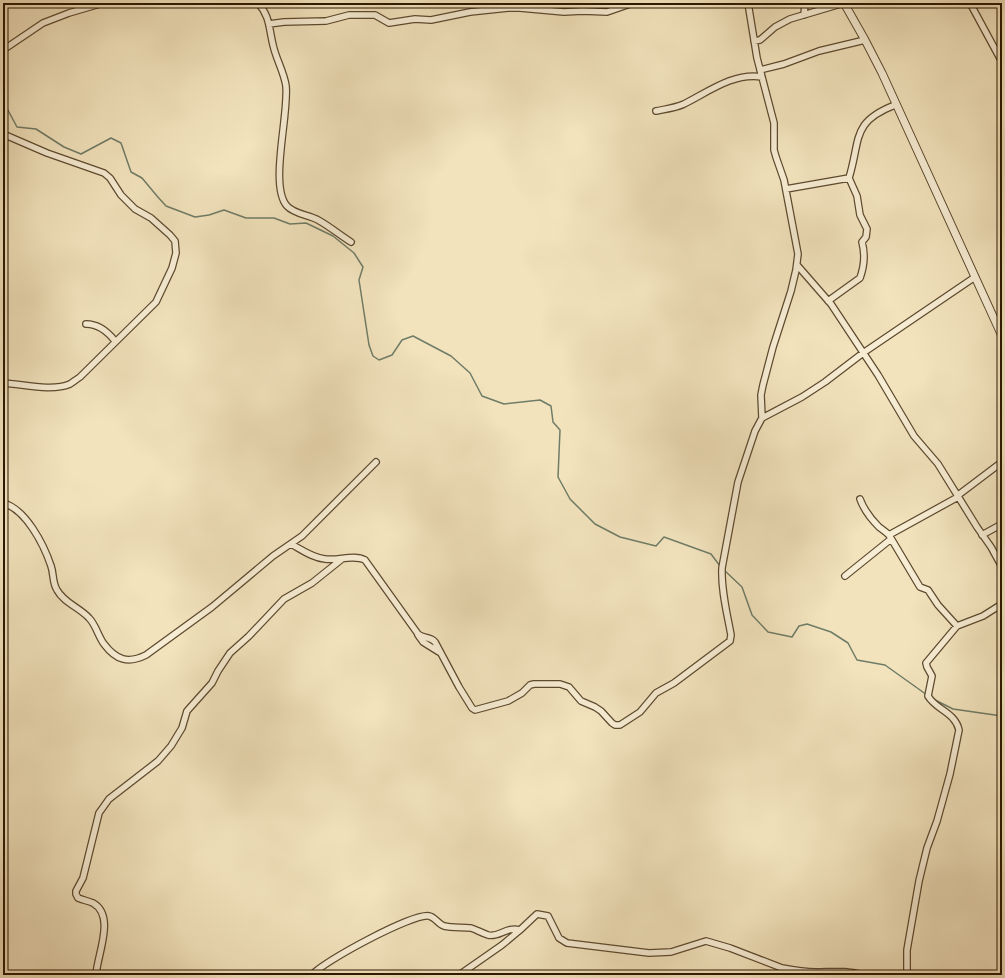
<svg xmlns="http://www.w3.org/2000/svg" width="1005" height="978" viewBox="0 0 1005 978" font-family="'IM FELL DW Pica',serif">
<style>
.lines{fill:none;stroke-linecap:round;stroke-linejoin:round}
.stream{stroke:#6f7c67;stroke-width:1.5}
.minor-casing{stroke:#5d4a2f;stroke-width:8}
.tertiary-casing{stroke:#5d4a2f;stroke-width:9}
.minor{stroke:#f7edd4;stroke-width:5.5}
.tertiary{stroke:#f7edd4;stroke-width:7}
</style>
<rect width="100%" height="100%" fill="#f2e3bd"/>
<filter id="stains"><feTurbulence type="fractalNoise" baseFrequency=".005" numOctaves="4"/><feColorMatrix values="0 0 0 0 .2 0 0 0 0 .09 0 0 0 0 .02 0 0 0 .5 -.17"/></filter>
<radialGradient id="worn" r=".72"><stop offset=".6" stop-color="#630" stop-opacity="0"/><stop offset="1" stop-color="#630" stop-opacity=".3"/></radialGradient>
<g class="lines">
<path class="stream" d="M3 101 17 127 36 129 64 147 81 154 111 138 121 143 131 172 142 178 157 196 166 206 195 217 209 215 224 210 246 218H274L290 224 306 223 333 236 354 253 363 267 359 280 369 345 373 356 379 360 392 355 402 340 413 336 451 356 470 373 482 396 504 404 540 400 551 406 553 422 560 430 558 477 570 499 595 524 620 537 656 546 664 537 711 554 720 566
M724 570 742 587 752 615 768 632 792 637 799 626 807 624 831 632 848 643 857 660 885 665 927 695
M933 699 953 709 1002 716"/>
<defs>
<path id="minor" d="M258 3C270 16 269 29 273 45 276 59 284 72 286 86 289 115 269 186 287 206 294 214 309 215 318 220 329 226 340 235 351 242
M748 3 757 58 774 123V150L776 157 784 180 798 254 796 270 791 291 773 347 763 385 761 395 762 418
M970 3 1002 62
M804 15 805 3
M269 24 284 22 326 21 349 15H375L389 23 415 19 431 20 470 12 508 8H520L564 12 583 11 607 12 633 3
M754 41 760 40 775 27 790 19 844 3
M3 50 43 23 69 13 103 3
M760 70 784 64 819 51 865 40
M656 111C666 109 675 108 684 104 708 92 734 72 762 77
M3 134 47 153 104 173 110 178 121 195 135 209 151 218 170 235 175 241 176 253 172 268 156 302 80 377C77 379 73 382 70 384 51 392 23 384 3 383
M849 178C861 139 851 122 895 105
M786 189 849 178 857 196 860 215 867 229 866 237 862 242C865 253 864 267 860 278L828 301
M797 265 831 304 878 375 914 436 938 464 977 527 991 547 1002 567
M86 324C99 324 108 332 115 341
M957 496 1002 462
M860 499C864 510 871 519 879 527 883 530 886 532 889 535L920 587 928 590 938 605 957 626
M3 503C26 509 44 545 51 566 54 574 52 582 57 590 64 603 79 607 89 618 96 625 98 636 104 644 116 660 128 664 146 655L212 607 273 556 302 536 376 462
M889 535 958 497
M982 535 1002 524
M291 544C302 550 313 558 325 559 338 561 354 554 365 560L418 634C423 639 430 636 435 642L459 687 472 708 475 710 508 701 522 693 530 685 534 684H560L569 687 581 701 595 707 601 711 612 723 615 725H620L640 712 656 693 674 683 730 641 731 635C727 613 721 590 722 568L738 482 755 431 762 418 802 397 825 382 863 353 975 277
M845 576 891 539
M418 635 423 642 439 652
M96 975C97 955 116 916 93 903 88 901 83 900 78 898L76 894V891L83 878 99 813 109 799 158 761 171 746 182 728 187 711 212 683 218 671 230 653 249 636 284 599 312 583 342 559
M312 975C322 962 413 913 429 916 435 917 438 924 444 926 452 928 462 927 471 928 477 930 482 933 488 935 499 938 506 926 520 930
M459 975 502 945 520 930 537 914 548 916 559 938 567 943 649 953 671 952 706 941 730 948 782 968C793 970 805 972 816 972 832 972 848 970 863 975
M907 975V950L919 881 927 848 937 821 950 774 959 730C955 712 936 710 928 696L932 676 927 667 926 663 957 626 983 616 1002 604"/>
<path id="tertiary" d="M844 3 865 40 882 73 1002 336"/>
</defs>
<use href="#minor" class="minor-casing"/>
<use href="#tertiary" class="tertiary-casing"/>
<use href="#minor" class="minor"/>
<use href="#tertiary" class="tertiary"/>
</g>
<rect width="1005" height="978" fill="none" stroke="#f2e3bd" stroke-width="16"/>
<rect x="4" y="4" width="997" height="970" fill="none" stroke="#2b1700" stroke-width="2"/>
<rect x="8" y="8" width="989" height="962" fill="none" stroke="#2b1700"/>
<rect width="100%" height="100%" filter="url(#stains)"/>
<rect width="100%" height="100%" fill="url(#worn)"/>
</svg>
